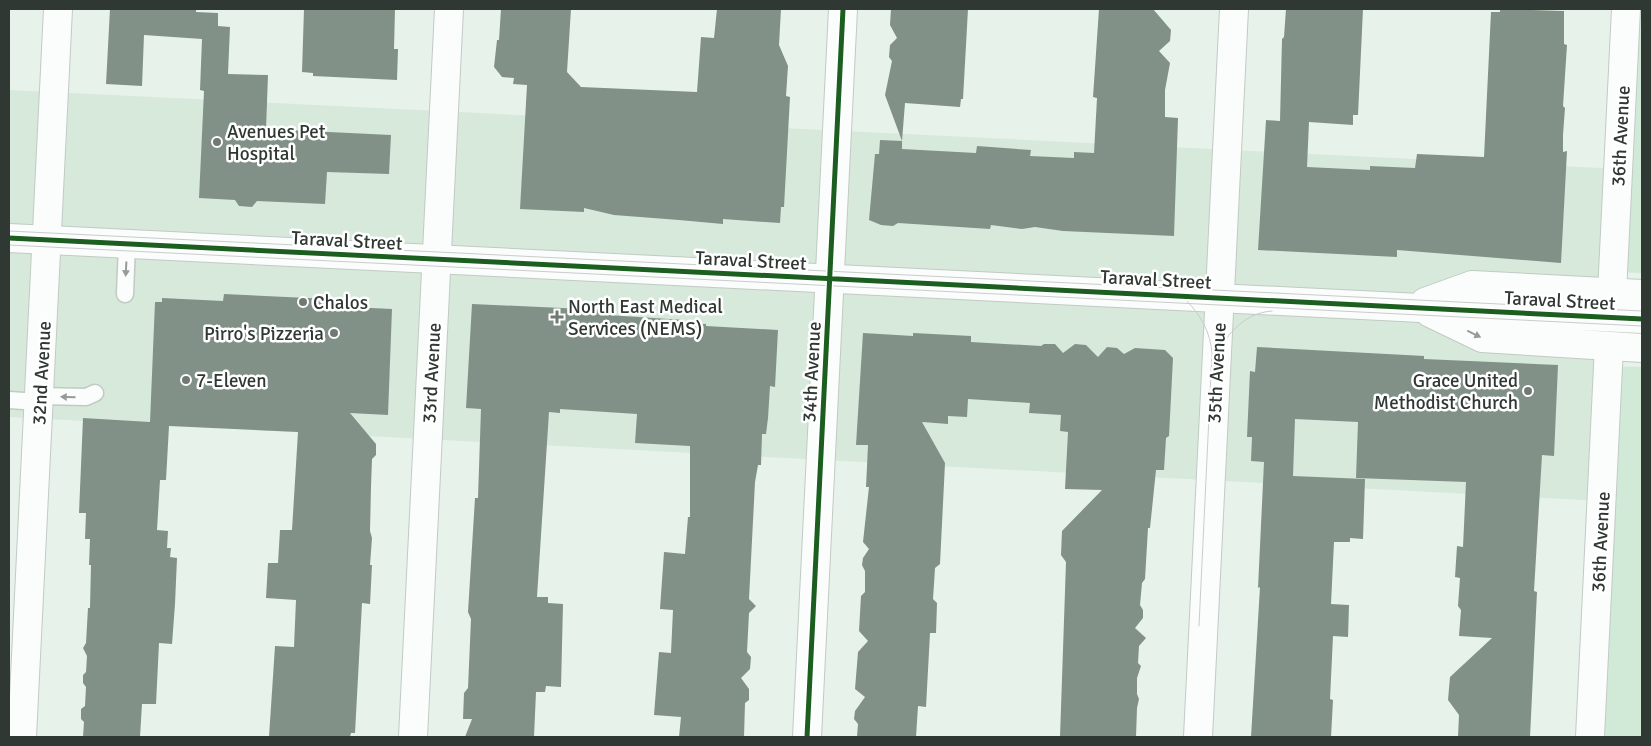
<svg xmlns="http://www.w3.org/2000/svg" width="1651" height="746" viewBox="0 0 1651 746" font-family="Signika,sans-serif">
<style>
.built{fill:#d6e9db}
.green{fill:#d1ead8}
.building{fill:#819187}
.lines{fill:none;stroke-linecap:round;stroke-linejoin:round}
.lane-casing{stroke:#c2cac4;stroke-width:19}
.street-casing{stroke:#c2cac4;stroke-width:30}
.secondary-casing{stroke:#c2cac4;stroke-width:30}
.lane{stroke:#fbfdfc;stroke-width:16}
.street{stroke:#fbfdfc;stroke-width:28}
.secondary{stroke:#fbfdfc;stroke-width:28}
.tram{stroke:#c9ccca;stroke-width:1}
.cycleway-casing{stroke:#fff;stroke-width:8}
.cycleway{stroke:#1b5e20;stroke-width:5}
.oneway{fill:#969a98}
.poi-dot{fill:#707973;stroke:#fff;stroke-width:2}
.labels{text-anchor:middle;stroke-width:5;stroke-linejoin:round;paint-order:stroke}
.poi-label{font-size:19px;fill:#303833;stroke:#fff;text-anchor:start}
.street-label{font-size:19px;fill:#303833;stroke:#fff}
</style>
<rect width="100%" height="100%" fill="#e7f2ea"/>
<path class="built" d="M9 90 1619 169 1602 501 9 417Z"/>
<path class="green" d="M1626 9H1642V273L1613 272Z
M1609 366 1642 367V737H1591Z"/>
<path class="building" d="M110 9H196V12L218 13V26L230 27 228 74 268 75 266 129 391 135 389 174 327 172 325 204 257 201 252 207 239 206 235 200 199 198 204 91 200 90 202 39 144 35 142 86 106 84Z
M304 9H395L394 49H398L397 80 313 76V73L302 72Z
M501 9H571L567 72 581 87 697 92 701 37 714 38 717 9H781L779 45 788 66 786 96 790 97 784 207H781L780 223 723 219V224L679 220 614 215 584 208V212L520 209 527 85 513 84 514 78 502 77 494 67 497 40H499Z
M891 9H968L963 99H961L960 107 905 103 902 141 885 95 892 61 889 57 890 45 897 38 890 25Z
M1099 9H1153L1171 30 1170 41 1159 51 1170 63 1165 90V117L1178 118 1174 236 1063 231 1035 227 1022 229 991 225 990 229 898 223 893 226 881 225 869 220 875 154H879L880 140 902 141V149L976 153 977 146 1031 150 1030 156 1074 158V152L1094 153 1097 98 1093 97Z
M1286 9H1363L1358 115H1353V125L1309 122 1307 167 1370 170V166L1415 168 1417 154 1484 157 1491 12H1500V9L1564 11V44L1567 45 1563 106 1565 108 1563 135V152L1567 151 1561 263 1397 250V257L1258 250 1266 120 1280 121 1282 39 1284 37Z
M224 294 351 300V307L392 309 388 415 350 413 376 444V455L372 459 371 487 370 531 372 538 370 565H372L370 604 362 603 355 733H351L350 737H269L275 646 294 647 296 600 266 598 268 563H278L280 530H292L298 432 169 426 166 480H160L157 530 168 531 167 548H171L170 557 177 558 175 604 172 644 159 643 156 704H142L140 737H83L84 722 81 719V709L85 706 86 687 83 683V675L86 672 87 656 83 648 86 643 88 608H90L91 565H89L90 539H85L86 513H79L83 418 150 422 155 302H162V298L223 301Z
M472 304 605 310 608 315 684 320 685 323 706 324V326L778 330 775 387 770 386 768 418 766 434H762L761 465H758L755 482 749 599 756 606 749 613 747 652 751 657 750 669 741 678 749 689V700L745 703 744 737H679L681 717 654 715 659 652 671 653 673 610 660 609 664 552 685 554 688 517H690V446L635 443 637 414 560 409V413L549 412 537 597H548V603L563 604 561 687 546 686 545 692H536L534 737H465L472 719H463L464 693 468 688 471 619 468 612 475 498H478L481 409 466 408Z
M863 333 913 336V333L971 336V342L1041 346 1044 344H1055L1063 353 1075 344 1086 345 1098 357 1107 347 1117 348 1124 354 1135 348 1165 350 1173 358 1169 436 1166 438 1164 470H1156L1150 528H1148L1145 579 1142 583 1140 605 1143 610V618L1135 628 1146 638 1139 646 1138 663 1141 666 1137 678V694L1139 699 1137 708 1136 737H1060L1066 562 1061 555 1062 531 1102 490 1065 489 1068 432 1060 431 1061 415 1029 413 1030 403 968 399 967 417 948 416V424L922 422 945 463 940 564 935 568 934 584 933 599 937 603 936 633H930L926 707 918 706 916 737H857L858 724 854 719 855 711 865 697 855 689 858 652 868 641 859 631 861 596 865 592V571L862 565 863 558 869 549 863 542 869 487H866L868 445H856Z
M1257 347 1424 356V359L1558 365 1554 456 1542 455 1534 591 1537 592 1530 737H1458L1459 715 1448 700 1450 677 1492 638 1459 636 1461 610 1458 606 1460 578 1455 577 1457 546 1463 547 1466 482 1356 478 1358 422 1295 419 1293 476 1365 479 1363 539 1350 538V542H1334L1331 604 1349 605 1348 637 1333 636 1330 699 1333 700 1331 737H1251L1260 587 1258 588 1264 462 1251 461 1252 437H1247L1250 371 1255 372Z"/>
<g class="lines">
<defs>
<path id="lane" d="M125 294 127 244
M39 396 86 397 95 393
M9 400 39 402"/>
<path id="street" d="M1612 293 1626 9
M22 737 58 9
M413 737 449 9
M807 737 843 9
M1198 737 1234 9
M1590 737 1609 346"/>
<path id="secondary" d="M9 238 1642 319
M1425 302 1472 285 1642 294
M1430 313 1482 338 1642 348"/>
</defs>
<use href="#lane" class="lane-casing"/>
<use href="#street" class="street-casing"/>
<use href="#secondary" class="secondary-casing"/>
<use href="#lane" class="lane"/>
<use href="#street" class="street"/>
<use href="#secondary" class="secondary"/>
<path class="tram" d="M9 231 1642 311
M9 245 1642 326
M1187 301C1202 317 1210 332 1212 353L1199 626
M1214 362C1224 337 1242 313 1272 311"/>
<defs>
<path id="cycleway" d="M9 238 1642 319
M807 737 843 9"/>
</defs>
<use href="#cycleway" class="cycleway-casing"/>
<use href="#cycleway" class="cycleway"/>
</g>
<defs><path id="oneway-solid" d="M-6-.8H1V-3.2L6.5 0L1 3.2V.8H-6Z" transform="scale(1.25)"/></defs>
<g class="oneway">
<use href="#oneway-solid" transform="translate(126 269) rotate(93)"/>
<use href="#oneway-solid" transform="translate(1474 334) rotate(26)"/>
<use href="#oneway-solid" transform="translate(68 397) rotate(-179)"/>
</g>
<g class="poi-dot">
<circle cx="217" cy="142" r="5"/>
<circle cx="303" cy="302" r="5"/>
<path d="M554.5 309.5h5v5h5v5h-5v5h-5v-5h-5v-5h5z"/>
<circle cx="334" cy="333" r="5"/>
<circle cx="186" cy="380" r="5"/>
<circle cx="1528" cy="391" r="5"/>
</g>
<g class="labels">
<g class="poi-label">
<text x="227" y="138">Avenues Pet<tspan x="227" dy="22">Hospital</tspan></text>
<text x="313" y="309">Chalos</text>
<text x="568" y="313">North East Medical<tspan x="568" dy="22">Services (NEMS)</tspan></text>
<text x="324" y="340" text-anchor="end">Pirro's Pizzeria</text>
<text x="196" y="387">7-Eleven</text>
<text x="1518" y="387" text-anchor="end">Grace United<tspan x="1518" dy="22">Methodist Church</tspan></text>
</g>
<g class="street-label">
<text transform="translate(1620 136) rotate(-87)" y="7">36th Avenue</text>
<text transform="translate(347 240) rotate(3)" y="7">Taraval Street</text>
<text transform="translate(751 260) rotate(3)" y="7">Taraval Street</text>
<text transform="translate(1156 279) rotate(3)" y="7">Taraval Street</text>
<text transform="translate(1560 300) rotate(3)" y="7">Taraval Street</text>
<text transform="translate(811 372) rotate(-87)" y="7">34th Avenue</text>
<text transform="translate(41 373) rotate(-87)" y="7">32nd Avenue</text>
<text transform="translate(431 373) rotate(-87)" y="7">33rd Avenue</text>
<text transform="translate(1216 373) rotate(-87)" y="7">35th Avenue</text>
<text transform="translate(1600 542) rotate(-87)" y="7">36th Avenue</text>
</g>
</g>
<rect width="1651" height="746" fill="none" stroke="#303833" stroke-width="20"/>
</svg>
